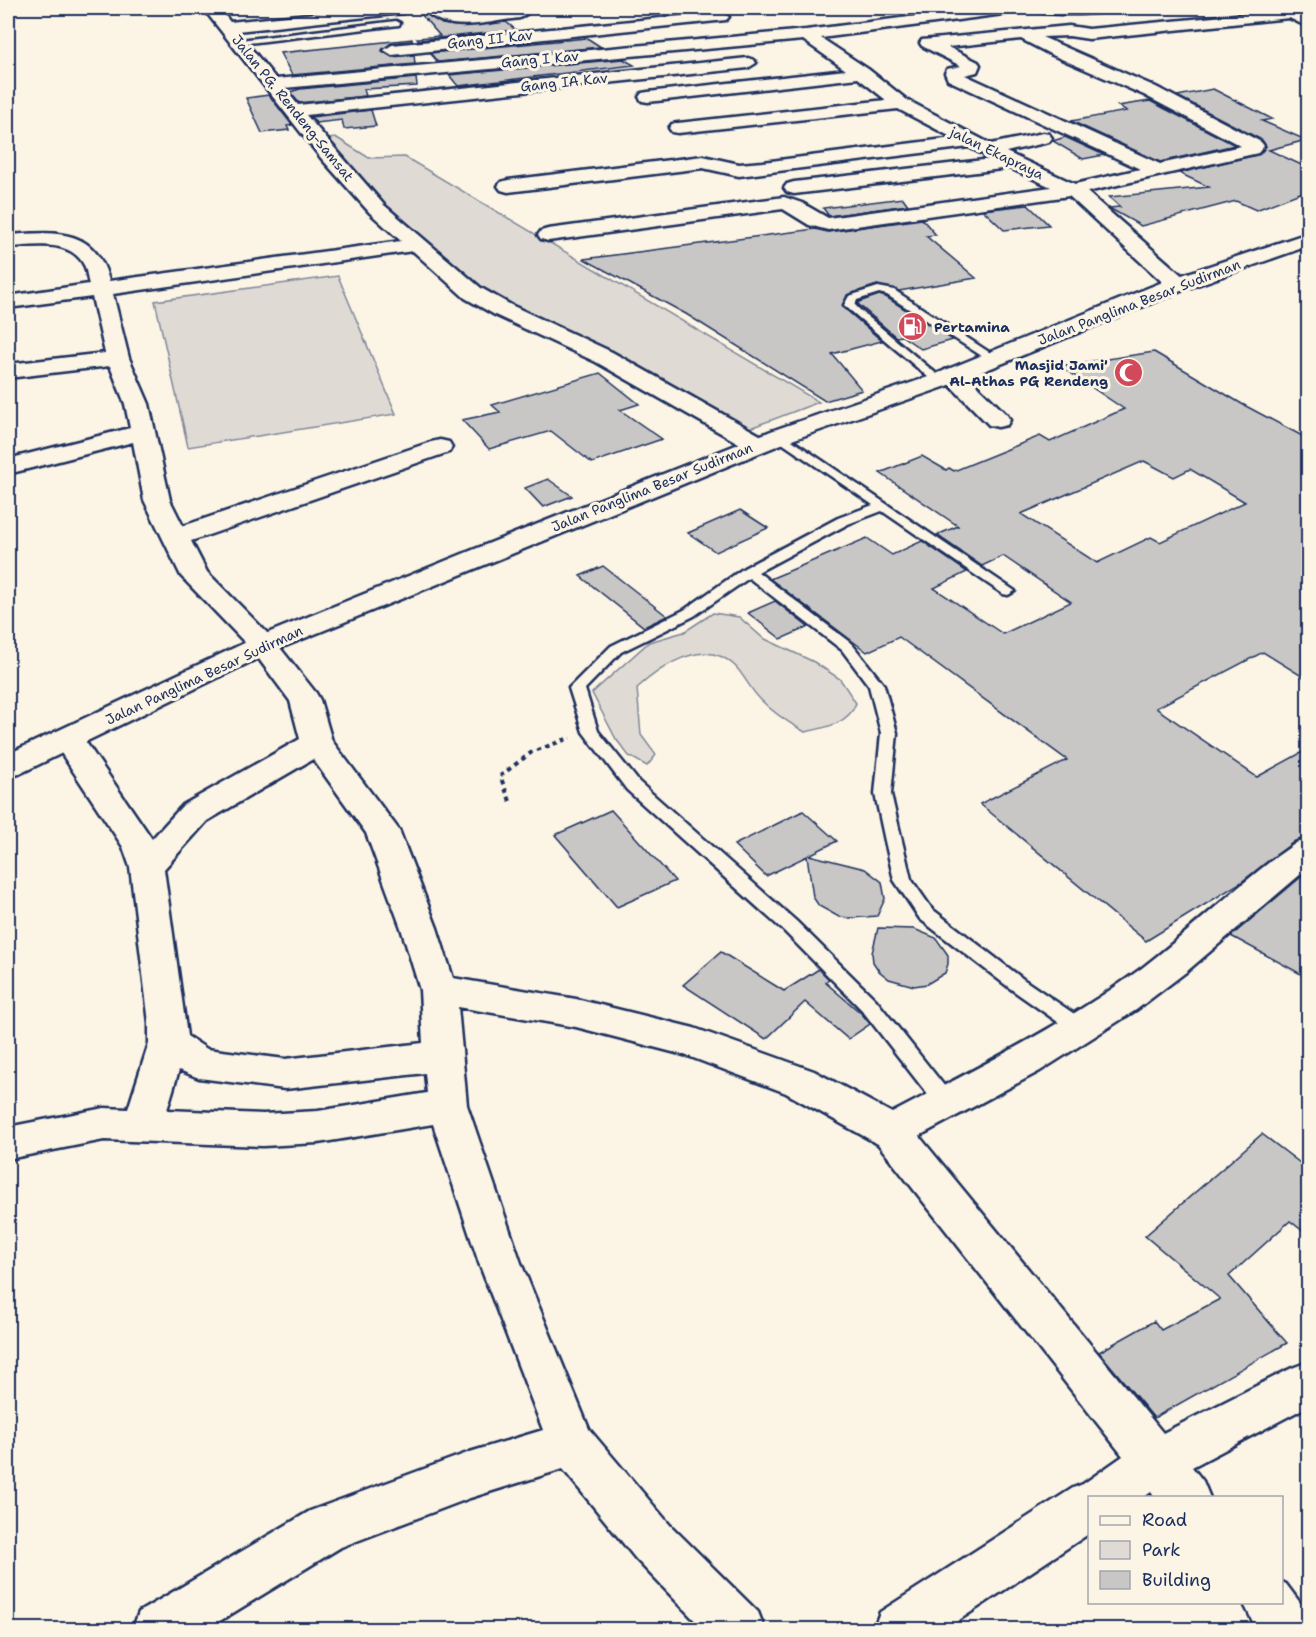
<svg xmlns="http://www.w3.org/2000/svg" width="1316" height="1637" viewBox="0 0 1316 1637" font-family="'Shantell Sans',sans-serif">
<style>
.green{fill:#dfdbd4;stroke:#7d8599;stroke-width:1.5}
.building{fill:#c8c7c6;stroke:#1b2f5e;stroke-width:1.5;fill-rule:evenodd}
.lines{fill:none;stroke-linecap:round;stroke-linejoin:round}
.lane-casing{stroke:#1b2f5e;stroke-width:5}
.street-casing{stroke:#1b2f5e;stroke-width:5}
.secondary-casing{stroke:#1b2f5e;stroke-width:5}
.path-far1{stroke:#1b2f5e;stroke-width:3;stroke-dasharray:4 4;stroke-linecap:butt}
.path{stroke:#1b2f5e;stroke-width:4;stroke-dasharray:4.5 4.5;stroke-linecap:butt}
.lane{fill:#fcf5e5;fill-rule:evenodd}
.street{fill:#fcf5e5;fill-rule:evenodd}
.secondary{fill:#fcf5e5;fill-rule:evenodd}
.labels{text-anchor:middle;stroke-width:6;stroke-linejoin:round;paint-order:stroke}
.far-street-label{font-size:14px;fill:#1b2f5e;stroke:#fcf5e5}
.far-poi-label{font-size:14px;font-weight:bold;fill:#1b2f5e;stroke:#fcf5e5;text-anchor:start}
</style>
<rect width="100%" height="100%" fill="#fcf5e5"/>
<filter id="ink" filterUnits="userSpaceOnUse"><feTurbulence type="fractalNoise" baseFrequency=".0167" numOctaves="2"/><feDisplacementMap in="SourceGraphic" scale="12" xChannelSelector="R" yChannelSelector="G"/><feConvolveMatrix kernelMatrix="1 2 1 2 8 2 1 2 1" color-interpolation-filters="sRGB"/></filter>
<g filter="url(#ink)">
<path class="green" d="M337 138 369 158 405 157 819 402 737 433 473 293 317 140Z
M338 276 396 414 188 447 155 301Z
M713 613 739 617 763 638 814 662 840 679 856 703C849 724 824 728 805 732 789 723 773 713 760 699 750 689 744 675 735 666 704 636 662 666 637 688L641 735 656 755 647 766 629 756 616 739 592 693 649 642 684 632Z"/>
<path class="building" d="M419 12H424L442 24 455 26 506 22 516 30 419 40 417 38 440 36Z
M587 38 601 47 438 62 430 53Z
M412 39V41L391 43 382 51 392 57 414 55 415 64 292 75 280 53Z
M623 59 634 65 458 86 449 75Z
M416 78 417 86 364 89 366 96 299 103 290 92 300 89Z
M1213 89 1272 119 1262 121 1306 140 1269 150 1308 168V190L1256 210 1236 201 1141 226 1109 208 1120 207 1109 197 1209 187 1179 173 1260 154 1266 146 1262 140 1177 96Z
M269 95 292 125 287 126 289 130 262 133 246 98Z
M1150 101 1235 145 1160 162 1071 121 1127 111 1118 106Z
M371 110 376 126 344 129 342 120 316 123 311 117Z
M1065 137 1104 155 1083 159 1053 141Z
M903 198 908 205 829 216 823 208Z
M1028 205 1049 225 1004 230 983 210Z
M922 219 936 235 926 236 976 278 899 291 877 285 847 295 843 307 882 341 832 354 862 390 825 401 686 314 584 259 815 229 828 232Z
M879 295 886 297 953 340 921 349 902 336 896 337 858 304 859 302Z
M1154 352 1242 404 1308 439V680L1263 652 1156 708 1257 777 1308 749V837L1295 841 1240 883 1146 941 980 804 1067 760 899 637 867 652 770 579 867 538 892 555 922 541 967 572 934 588 1003 634 1071 602 1003 556 982 566 937 535 958 526 880 473 922 456 946 470 949 468 954 471 1040 436 1050 442 1124 409 1060 366ZM1144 461 1174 477 1190 469 1245 502 1160 542 1151 537 1097 563 1021 514Z
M600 373 639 404 620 410 662 439 592 463 551 431 489 449 462 420 500 412 492 405Z
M548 479 572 496 543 507 525 488Z
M740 510 768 528 716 552 688 533Z
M603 566 667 616 644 627 580 576Z
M775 601 808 627 781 639 748 613Z
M611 810 675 881 617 907 555 835Z
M803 811 837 841 809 855 865 869 882 882 885 899 877 916 851 918 839 917 819 906 813 897 807 856 766 876 734 845Z
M1308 871V978L1231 936Z
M878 928 914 929 936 938 948 955V964L945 973 927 984 914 986 889 979 879 971 873 962 872 953Z
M721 952 784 991 819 969 829 979 825 982 862 1014 870 1024 848 1039 805 1002 766 1039 683 985Z
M1262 1134 1308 1169V1235L1290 1221 1229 1276 1287 1343 1154 1418 1099 1352 1154 1321 1161 1330 1220 1299 1145 1236Z"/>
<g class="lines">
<defs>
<path id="lane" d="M1283 11H1289L1308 22V27L1283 15Z
M396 21 400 23 399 25 240 44 236 42 240 40Z
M878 287 894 290 998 358 992 361 988 360 887 295 879 293 857 300 855 305 861 311 945 381 943 383H935L844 305 849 296Z
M780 432 1015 591 1008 595 1003 594 882 511 848 524 758 572 852 644 884 685 897 733 891 794 911 879 932 909 1023 979 1089 1024 1091 1029 1089 1034 1082 1036 1075 1034 1011 989 920 919 894 880 885 841 875 794 881 733 869 686 842 650 749 578 694 616 621 652 585 689 598 731 639 782 796 921 876 1000 953 1097 956 1103 953 1109 946 1111 939 1109 862 1010 784 931 627 790 583 732 569 688 611 646 684 610 744 568 838 518 873 505 776 439 774 436Z"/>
<path id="street" d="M203 8H219L230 22 365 8H411L403 13 237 31 276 79 806 30 980 8H1018L1016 11 1011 13 821 38 868 69 907 100 991 144 1043 133 1049 134 1052 138 1049 142 1006 152 1075 184 1140 169 948 80 945 73 947 69 961 66 922 46 920 43 922 40 1069 26 1089 29 1308 8V16L1089 39 1069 36 1042 37 1156 87 1261 142 1264 146 1258 153 1087 192 1186 279 1189 284 1186 289 1178 290 1170 289 1069 196 828 230 809 225 783 209 548 241 541 239 538 235 541 231 548 229 784 197 802 203 828 218 1051 187 1010 168 794 194 787 192 784 188 787 184 794 182 992 159 969 147 739 176 703 168 508 192 501 190 498 186 501 182 508 180 703 156 739 164 763 162 953 138 898 109 678 133 672 132 669 128 672 124 678 123 886 100 858 78 648 102 642 101 639 97 642 93 648 92 846 70 803 40 284 88 298 105 748 58 754 60 756 63 748 68 306 115 384 205 481 288 511 305 612 352 767 439 770 444 767 449 758 451 749 449 596 362 495 315 465 298 413 251 113 294 129 358 149 404 170 500 183 526 431 442 440 440 449 442 452 447 449 452 191 541 207 572 273 639 316 693 320 700 332 741 399 830 437 928 453 978 576 999 694 1028 814 1071 892 1113C977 1068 1064 1025 1142 968 1188 933 1230 892 1276 857L1296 843 1308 839V868L1186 972 1136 1010 1040 1071 919 1136 1163 1433 1292 1368 1308 1362V1406L1192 1467 1203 1481 1210 1498H1155L1151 1492 1143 1498H1090V1533L944 1630H873L880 1612 1073 1488 1083 1484 1123 1456 878 1144 786 1093 688 1056 576 1027 458 1007 467 1105 521 1263 589 1429 670 1525 758 1612 765 1630H704L636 1559 563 1469 470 1498 341 1547 205 1630H132L139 1612 310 1511 470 1452 543 1430 479 1263 433 1124 318 1143 263 1146 104 1140 8 1159V1127L104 1108 128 1109 149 1043V1023L130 867 123 847 52 739 57 732 68 729 79 732 152 839 183 805 300 739 290 701 253 651 181 576 144 500 133 442 8 474V459L130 428 125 404 110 366 8 378V364L105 353 92 297 8 308V296L89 284C87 279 87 270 84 265 70 238 33 246 8 247V235C54 232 95 226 109 281L401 241 370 213 321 158ZM1021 39 1050 54 1144 95 1241 146 1160 164 965 75 977 72 980 65 978 62 948 47ZM313 759 366 833 401 928 420 990 423 1043 285 1059 207 1049 187 1036 164 869 207 821ZM179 1070 199 1078 285 1089 425 1073 427 1093 318 1111 263 1114 167 1110Z
M423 8H440L453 15 520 8 528 13 520 18C490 21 445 36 423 8Z
M1026 8H1116C1108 16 1034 16 1026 8Z
M721 12 729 17 726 20 392 55 384 50 392 45Z
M953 368 961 370 1007 415 1010 420 1007 425 998 427 989 425 945 380 941 375 945 370Z
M1282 1582 1286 1584 1307 1612 1308 1630H1257L1243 1602H1282Z"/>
<path id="secondary" d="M1308 233V246L1186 289 947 386 789 441 273 651 19 774 8 777V754L253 639 465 553 771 431 931 376 1170 279Z"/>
</defs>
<use href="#lane" class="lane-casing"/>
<use href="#street" class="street-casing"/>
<use href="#secondary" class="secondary-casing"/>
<path class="path-far1" d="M562 740 570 738"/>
<path class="path" d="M510 801 500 776 532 752 567 739"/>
<use href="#lane" class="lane"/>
<use href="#street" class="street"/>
<use href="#secondary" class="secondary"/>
</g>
</g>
<defs>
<symbol id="fuel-disc" viewBox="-11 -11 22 22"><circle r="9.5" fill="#d1495b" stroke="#fcf5e5"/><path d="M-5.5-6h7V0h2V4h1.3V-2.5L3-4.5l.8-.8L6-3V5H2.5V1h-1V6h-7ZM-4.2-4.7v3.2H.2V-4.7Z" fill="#fff"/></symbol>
<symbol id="mosque-disc" viewBox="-11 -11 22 22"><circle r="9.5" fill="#d1495b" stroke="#fcf5e5"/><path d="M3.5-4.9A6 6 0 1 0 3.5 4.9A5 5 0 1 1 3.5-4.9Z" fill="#fff"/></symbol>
</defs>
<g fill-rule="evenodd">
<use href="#fuel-disc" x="896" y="310" width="33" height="33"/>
<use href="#mosque-disc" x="1112" y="356" width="33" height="33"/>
</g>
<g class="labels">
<g class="far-street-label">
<text transform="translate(490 39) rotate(-6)" y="5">Gang II Kav</text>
<text transform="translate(540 59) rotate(-5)" y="5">Gang I Kav</text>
<text transform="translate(564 82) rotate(-6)" y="5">Gang IA Kav</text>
<text transform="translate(293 108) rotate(51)" y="5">Jalan PG. Rendeng-Samsat</text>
<text transform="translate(997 153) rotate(26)" y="5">jalan Ekapraya</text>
<text transform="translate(1139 302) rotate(-21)" y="5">Jalan Panglima Besar Sudirman</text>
<text transform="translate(652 487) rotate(-22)" y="5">Jalan Panglima Besar Sudirman</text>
<text transform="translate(204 675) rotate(-25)" y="5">Jalan Panglima Besar Sudirman</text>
</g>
<g class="far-poi-label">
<text x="934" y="332">Pertamina</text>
<text x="1108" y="370" text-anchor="end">Masjid Jami'<tspan x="1108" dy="16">Al-Athas PG Rendeng</tspan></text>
</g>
</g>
<rect width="1316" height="1637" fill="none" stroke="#fcf5e5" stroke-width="30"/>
<rect x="15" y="15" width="1286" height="1607" fill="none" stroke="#1b2f5e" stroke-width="2" filter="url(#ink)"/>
<rect x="1088" y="1496" width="195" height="108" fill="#fcf5e5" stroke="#a2a6af" stroke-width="1.5"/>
<rect x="1100" y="1516" width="30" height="9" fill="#fcf5e5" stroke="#a2a6af" stroke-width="1.5"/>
<text x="1142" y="1526" font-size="18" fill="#1b2f5e">Road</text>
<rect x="1100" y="1541" width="30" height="18" fill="#dfdbd4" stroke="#a2a6af" stroke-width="1.5"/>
<text x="1142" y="1556" font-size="18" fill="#1b2f5e">Park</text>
<rect x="1100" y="1571" width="30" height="18" fill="#c8c7c6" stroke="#a2a6af" stroke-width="1.5"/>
<text x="1142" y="1586" font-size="18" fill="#1b2f5e">Building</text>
</svg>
